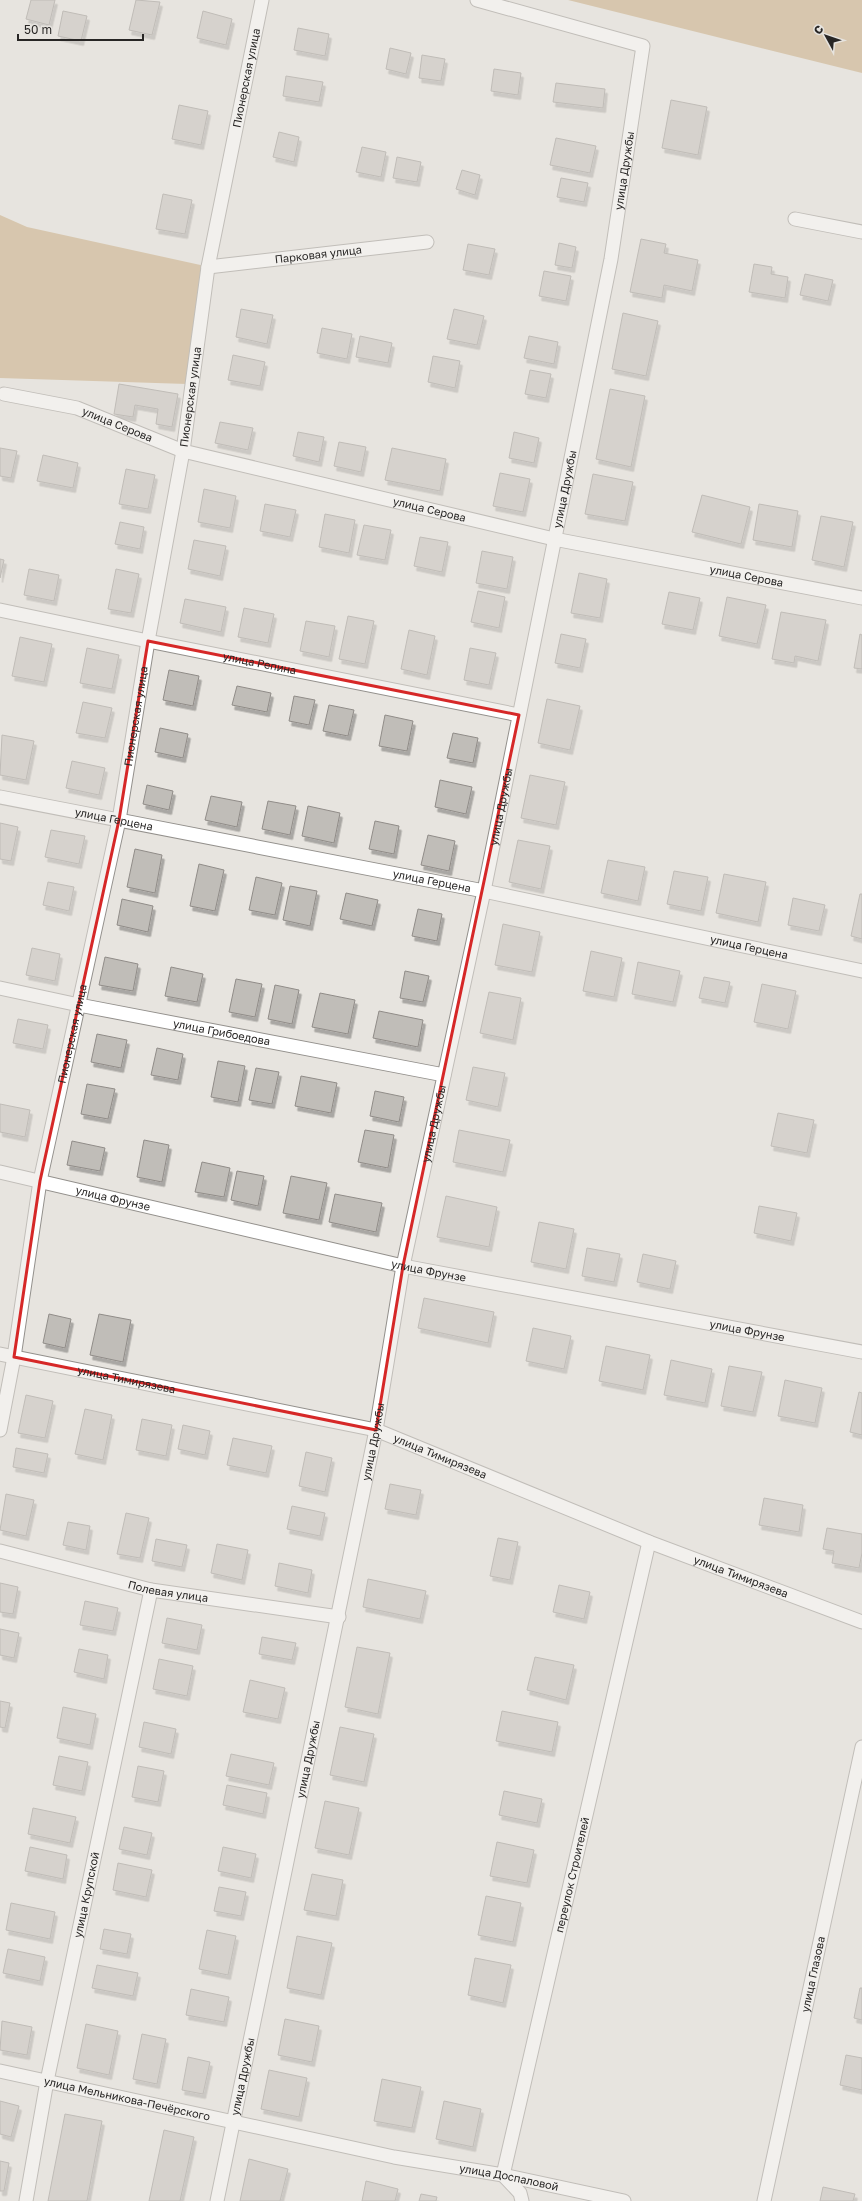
<svg xmlns="http://www.w3.org/2000/svg" width="862" height="2201" viewBox="0 0 862 2201" font-family="'Golos Text',sans-serif">
<style>
.forest{fill:#c3a373}
.building{fill:#c0bdb8;stroke:#908c88;filter:url(#shadow)}
.lines{fill:none;stroke-linecap:round;stroke-linejoin:round}
.minor-casing{stroke:#93908c;stroke-width:15}
.minor{stroke:#fff;stroke-width:13}
.marked{fill:none;stroke:#d62828;stroke-width:3;stroke-linejoin:round}
.labels{text-anchor:middle;stroke-width:3.5;stroke-linejoin:round;paint-order:stroke}
.street-label{font-size:11px;fill:#282625;stroke:#e7e4df}
</style>
<defs>
<filter id="shadow"><feDropShadow dx="2.5" dy="4.5" stdDeviation="0" flood-color="#0004"/></filter>
</defs>
<rect width="100%" height="100%" fill="#e7e4df"/>
<path class="forest" d="M568 0H862V73Z
M0 215 27 227 205 266 187 384 0 378Z"/>
<path class="building" d="M31 0H55L49 25 26 19Z
M136 0 160 2 152 35 129 30Z
M63 11 87 16 81 41 58 36Z
M203 11 232 19 226 45 197 38Z
M298 28 329 34 325 56 294 50Z
M390 48 411 53 406 74 386 69Z
M422 55 445 59 441 81 419 78Z
M494 69 521 73 518 95 491 91Z
M286 76 323 82 319 102 283 96Z
M556 83 605 89 603 108 553 102Z
M671 100 707 107 698 155 662 148Z
M179 105 208 111 201 145 172 139Z
M279 132 299 137 294 162 273 157Z
M556 138 596 146 590 173 550 165Z
M362 147 386 152 381 177 356 172Z
M397 157 421 162 417 182 393 178Z
M462 170 480 175 475 195 456 189Z
M561 178 588 183 584 202 557 197Z
M163 194 192 200 185 234 156 229Z
M641 239 666 244 664 253 698 260 692 291 664 285 662 298 630 292Z
M559 243 576 247 572 268 555 265Z
M468 244 495 249 489 275 463 270Z
M754 264 772 267 771 274 788 277 785 298 749 292Z
M544 271 571 276 566 301 539 296Z
M805 274 833 280 828 301 800 295Z
M241 309 273 315 267 344 236 337Z
M454 309 484 316 477 345 447 339Z
M623 313 658 321 646 376 612 369Z
M322 328 352 334 347 359 317 353Z
M360 336 392 343 388 363 356 357Z
M529 336 558 342 554 364 524 358Z
M233 355 265 362 260 386 228 380Z
M433 356 460 361 455 388 428 382Z
M530 370 551 374 546 398 525 394Z
M119 384 178 394 172 427 156 424 158 409 135 405 133 417 114 414Z
M610 389 645 396 631 467 596 459Z
M220 422 253 428 248 450 215 443Z
M298 432 324 437 319 462 293 456Z
M514 432 539 438 534 463 509 458Z
M339 442 366 447 361 472 334 466Z
M0 448 17 451 11 478 0 476Z
M392 448 446 459 440 491 385 480Z
M43 455 78 463 73 488 37 481Z
M126 469 155 475 148 509 119 504Z
M500 473 530 479 523 512 493 506Z
M593 474 633 482 625 521 585 514Z
M204 489 236 496 230 528 198 522Z
M702 495 750 507 741 544 692 532Z
M265 504 296 510 290 537 260 531Z
M759 504 798 511 792 547 753 540Z
M325 514 355 520 349 553 319 547Z
M821 516 853 522 844 567 812 560Z
M120 522 144 527 140 549 115 544Z
M364 525 391 530 385 560 357 555Z
M420 537 448 542 442 572 414 566Z
M194 540 226 546 220 576 188 569Z
M482 551 513 557 507 589 476 583Z
M0 559 4 560 0 578Z
M29 569 59 575 54 601 24 595Z
M116 569 139 574 131 613 108 609Z
M579 573 607 579 600 618 571 613Z
M478 591 505 597 499 628 471 622Z
M669 592 700 598 693 630 662 624Z
M727 597 766 605 757 644 719 636Z
M185 599 226 607 221 632 180 623Z
M244 608 274 614 268 643 238 637Z
M781 612 826 620 818 661 795 656 794 663 772 659Z
M348 616 374 621 365 664 339 659Z
M306 621 335 626 329 657 300 651Z
M409 630 435 636 427 675 401 669Z
M561 634 586 639 580 668 555 663Z
M860 634 862 635V669L854 668Z
M20 637 52 644 44 682 12 676Z
M87 648 119 655 112 689 80 683Z
M470 648 496 653 489 685 464 680Z
M169 670 199 676 193 706 163 700Z
M237 686 271 693 267 712 232 705Z
M294 696 315 700 309 725 289 721Z
M547 699 580 706 570 750 538 743Z
M83 702 112 708 105 738 76 733Z
M329 705 354 710 348 736 323 731Z
M385 715 413 721 407 751 379 746Z
M160 728 188 734 183 758 155 752Z
M453 733 478 738 473 763 447 758Z
M2 735 34 741 26 780 0 775Z
M72 761 105 768 99 795 66 788Z
M530 775 565 782 556 825 521 818Z
M440 780 472 787 466 814 435 807Z
M147 785 173 791 169 810 143 804Z
M211 796 242 802 237 827 205 820Z
M268 801 296 806 290 835 262 829Z
M308 806 340 813 334 843 302 836Z
M375 821 399 826 394 854 369 849Z
M0 823 18 827 11 861 0 859Z
M51 830 85 836 79 864 45 857Z
M428 835 455 841 449 871 421 865Z
M518 840 550 846 541 889 509 882Z
M135 849 162 855 155 893 127 887Z
M608 860 645 867 638 901 601 893Z
M199 864 224 870 215 911 190 906Z
M674 871 708 877 701 911 667 904Z
M724 874 766 882 758 922 716 913Z
M256 877 282 883 275 915 249 910Z
M48 882 74 887 69 911 43 905Z
M290 886 317 891 310 926 283 920Z
M346 893 378 900 372 926 340 919Z
M860 894H862V939L851 936Z
M793 898 825 905 819 931 788 925Z
M122 899 153 906 148 932 117 925Z
M418 909 442 914 437 941 412 936Z
M503 924 540 932 532 972 495 965Z
M32 948 60 954 55 981 26 975Z
M591 951 622 958 614 997 583 991Z
M105 957 138 964 133 991 99 985Z
M638 962 680 971 673 1002 632 994Z
M171 967 203 974 197 1002 165 996Z
M405 971 429 976 423 1002 400 998Z
M704 977 730 982 725 1003 699 998Z
M236 979 262 984 255 1017 229 1012Z
M762 984 796 991 788 1029 754 1022Z
M275 985 299 990 292 1024 268 1019Z
M489 992 521 998 513 1040 480 1033Z
M320 993 355 1000 348 1034 312 1027Z
M379 1011 423 1020 418 1047 373 1038Z
M18 1019 48 1025 43 1049 13 1043Z
M97 1034 127 1040 121 1068 91 1062Z
M157 1048 183 1054 178 1080 151 1075Z
M218 1061 245 1066 238 1102 211 1097Z
M473 1067 505 1073 498 1107 466 1100Z
M256 1068 279 1072 272 1104 249 1100Z
M301 1076 337 1083 331 1113 295 1106Z
M87 1084 115 1089 108 1119 81 1114Z
M375 1091 404 1097 399 1122 370 1116Z
M0 1104 30 1110 25 1137 0 1132Z
M778 1113 814 1120 807 1153 771 1146Z
M365 1130 394 1135 388 1168 358 1162Z
M459 1130 510 1140 503 1172 453 1162Z
M144 1140 169 1145 162 1182 137 1177Z
M72 1141 105 1148 100 1171 67 1165Z
M202 1162 230 1168 224 1197 195 1192Z
M237 1171 264 1176 258 1206 231 1200Z
M291 1176 327 1183 319 1220 283 1213Z
M335 1194 382 1203 376 1232 329 1222Z
M446 1196 497 1207 489 1247 437 1237Z
M759 1206 797 1213 791 1241 754 1233Z
M539 1222 574 1229 566 1269 531 1262Z
M587 1248 620 1254 614 1282 582 1276Z
M643 1254 676 1261 670 1289 637 1282Z
M424 1298 494 1312 488 1343 418 1328Z
M49 1314 71 1319 65 1348 43 1343Z
M99 1314 131 1320 123 1362 90 1355Z
M533 1328 571 1336 564 1369 526 1361Z
M606 1346 650 1355 643 1390 599 1381Z
M671 1360 712 1369 705 1403 664 1395Z
M729 1366 762 1372 753 1412 721 1406Z
M785 1380 822 1388 815 1423 778 1416Z
M859 1392 862 1393V1435L850 1432Z
M26 1395 53 1401 45 1438 18 1433Z
M85 1409 112 1415 103 1460 75 1454Z
M142 1419 172 1425 166 1456 136 1450Z
M183 1425 210 1431 205 1455 178 1449Z
M233 1438 272 1446 266 1473 227 1465Z
M16 1448 48 1454 44 1473 13 1467Z
M306 1452 332 1458 325 1492 299 1486Z
M390 1484 421 1490 416 1515 385 1509Z
M6 1494 34 1500 26 1536 0 1530Z
M764 1498 803 1505 799 1532 759 1525Z
M292 1506 325 1513 320 1536 287 1529Z
M126 1513 149 1518 140 1558 117 1554Z
M68 1522 90 1526 86 1550 63 1545Z
M827 1528 862 1534V1553L859 1568 832 1563 834 1551 823 1549Z
M498 1538 518 1542 510 1580 490 1576Z
M156 1539 187 1545 182 1567 152 1561Z
M217 1544 248 1550 242 1580 211 1573Z
M279 1563 312 1570 308 1593 275 1586Z
M368 1579 426 1591 420 1619 363 1607Z
M0 1583 18 1587 13 1614 0 1612Z
M559 1585 590 1592 584 1619 553 1612Z
M85 1601 118 1608 113 1631 80 1625Z
M167 1618 202 1625 197 1650 162 1643Z
M0 1629 19 1633 14 1658 0 1655Z
M262 1637 296 1643 292 1660 259 1654Z
M357 1647 390 1653 378 1714 345 1707Z
M79 1649 108 1655 104 1679 74 1672Z
M535 1657 574 1665 566 1700 527 1690Z
M159 1659 193 1666 187 1696 153 1689Z
M250 1680 285 1688 278 1719 243 1712Z
M0 1701 10 1703 5 1728 0 1727Z
M63 1707 96 1714 90 1745 57 1738Z
M502 1711 558 1722 552 1752 496 1741Z
M144 1722 176 1729 171 1754 139 1747Z
M340 1727 374 1734 364 1782 330 1775Z
M231 1754 274 1763 269 1785 226 1776Z
M59 1756 88 1762 82 1791 53 1785Z
M138 1766 164 1771 158 1802 132 1797Z
M227 1785 267 1793 263 1814 223 1805Z
M504 1791 542 1799 537 1823 499 1815Z
M325 1801 359 1808 349 1855 315 1848Z
M33 1808 76 1817 70 1843 28 1834Z
M124 1827 152 1833 147 1855 119 1849Z
M497 1842 534 1850 527 1883 490 1876Z
M30 1847 67 1855 63 1879 25 1871Z
M223 1847 256 1854 251 1878 218 1871Z
M118 1863 152 1870 146 1897 113 1890Z
M312 1874 343 1880 336 1916 304 1910Z
M219 1887 246 1892 241 1916 214 1911Z
M486 1896 521 1903 513 1942 478 1935Z
M11 1903 55 1912 50 1939 6 1930Z
M104 1929 131 1934 127 1954 100 1949Z
M207 1930 236 1936 228 1975 199 1969Z
M297 1936 332 1943 321 1995 287 1988Z
M8 1949 45 1957 40 1981 3 1973Z
M475 1958 511 1965 503 2003 468 1995Z
M97 1965 138 1973 133 1996 92 1988Z
M860 1988H862V2020L854 2018Z
M191 1989 229 1997 224 2022 186 2015Z
M285 2019 319 2026 312 2062 278 2055Z
M2 2021 32 2027 27 2055 0 2050Z
M86 2024 118 2031 109 2075 77 2068Z
M142 2034 166 2039 157 2084 133 2079Z
M846 2055 862 2058V2090L840 2085Z
M188 2057 210 2062 203 2094 182 2090Z
M269 2070 307 2078 299 2117 261 2109Z
M382 2079 421 2087 412 2128 374 2121Z
M0 2101 19 2106 11 2137 0 2134Z
M444 2101 481 2109 473 2147 436 2139Z
M65 2114 102 2121 87 2201H48Z
M164 2130 194 2137 180 2201H149Z
M249 2159 288 2169 280 2201H240Z
M0 2161 9 2163 4 2191H0Z
M366 2181 398 2189 395 2201H362Z
M823 2187 855 2194 853 2201H820Z
M421 2194 437 2197 436 2201H419Z"/>
<g class="lines">
<defs>
<g id="minor">
<path d="M795 219 862 232"/>
<path id="s1" d="M208 267 427 242"/>
<path id="s2" d="M4 394 77 408 183 451 554 539 862 598"/>
<path id="s3" d="M0 610 148 641 519 715"/>
<path id="s4" d="M0 797 484 891 862 971"/>
<path id="s5" d="M0 988 79 1005 444 1075"/>
<path id="s6" d="M0 1172 403 1266 862 1352"/>
<path id="s7" d="M0 1354 376 1430 649 1542 862 1622"/>
<path id="s8" d="M0 1430 14 1357 40 1181 119 820 148 641 183 451 208 267 262 0"/>
<path id="s9" d="M0 1551 151 1590 339 1617"/>
<path id="s10" d="M0 2071 394 2157 503 2175 624 2201"/>
<path id="s11" d="M26 2201 47 2081 151 1590"/>
<path id="s12" d="M217 2201 376 1430 403 1266 484 891 611 259 643 46 477 0"/>
<path id="s13" d="M522 2201 520 2193 503 2175 649 1542"/>
<path id="s14" d="M764 2201 862 1747"/>
</g>
</defs>
<use href="#minor" class="minor-casing"/>
<use href="#minor" class="minor"/>
</g>
<path d="M0 0H862V2201H0ZM148 641 519 715 403 1266 376 1430 14 1357 40 1181 119 820Z" fill="#e7e4df" fill-opacity=".55" fill-rule="evenodd"/>
<path class="marked" d="M148 641 519 715 403 1266 376 1430 14 1357 40 1181 119 820Z"/>
<g class="labels">
<g class="street-label">
<text dy="4" stroke="none"><textPath href="#s8" startOffset="1375">Пионерская улица</textPath></text>
<text dy="4" stroke="none"><textPath href="#s12" startOffset="2071">улица Дружбы</textPath></text>
<text dy="4" stroke="none"><textPath href="#s1" startOffset="111">Парковая улица</textPath></text>
<text dy="4" stroke="none"><textPath href="#s8" startOffset="1051">Пионерская улица</textPath></text>
<text dy="4" stroke="none"><textPath href="#s2" startOffset="118">улица Серова</textPath></text>
<text dy="4" stroke="none"><textPath href="#s12" startOffset="1747">улица Дружбы</textPath></text>
<text dy="4" stroke="none"><textPath href="#s2" startOffset="442">улица Серова</textPath></text>
<text dy="4" stroke="none"><textPath href="#s2" startOffset="766">улица Серова</textPath></text>
<text dy="4" stroke="none"><textPath href="#s3" startOffset="265">улица Репина</textPath></text>
<text dy="4" stroke="none"><textPath href="#s8" startOffset="727">Пионерская улица</textPath></text>
<text dy="4" stroke="none"><textPath href="#s12" startOffset="1423">улица Дружбы</textPath></text>
<text dy="4" stroke="none"><textPath href="#s4" startOffset="116">улица Герцена</textPath></text>
<text dy="4" stroke="none"><textPath href="#s4" startOffset="440">улица Герцена</textPath></text>
<text dy="4" stroke="none"><textPath href="#s4" startOffset="764">улица Герцена</textPath></text>
<text dy="4" stroke="none"><textPath href="#s8" startOffset="403">Пионерская улица</textPath></text>
<text dy="4" stroke="none"><textPath href="#s5" startOffset="226">улица Грибоедова</textPath></text>
<text dy="4" stroke="none"><textPath href="#s12" startOffset="1099">улица Дружбы</textPath></text>
<text dy="4" stroke="none"><textPath href="#s6" startOffset="116">улица Фрунзе</textPath></text>
<text dy="4" stroke="none"><textPath href="#s6" startOffset="440">улица Фрунзе</textPath></text>
<text dy="4" stroke="none"><textPath href="#s6" startOffset="764">улица Фрунзе</textPath></text>
<text dy="4" stroke="none"><textPath href="#s7" startOffset="129">улица Тимирязева</textPath></text>
<text dy="4" stroke="none"><textPath href="#s12" startOffset="775">улица Дружбы</textPath></text>
<text dy="4" stroke="none"><textPath href="#s7" startOffset="453">улица Тимирязева</textPath></text>
<text dy="4" stroke="none"><textPath href="#s7" startOffset="777">улица Тимирязева</textPath></text>
<text dy="4" stroke="none"><textPath href="#s9" startOffset="173">Полевая улица</textPath></text>
<text dy="4" stroke="none"><textPath href="#s12" startOffset="451">улица Дружбы</textPath></text>
<text dy="4" stroke="none"><textPath href="#s13" startOffset="341">переулок Строителей</textPath></text>
<text dy="4" stroke="none"><textPath href="#s11" startOffset="312">улица Крупской</textPath></text>
<text dy="4" stroke="none"><textPath href="#s14" startOffset="232">улица Глазова</textPath></text>
<text dy="4" stroke="none"><textPath href="#s12" startOffset="127">улица Дружбы</textPath></text>
<text dy="4" stroke="none"><textPath href="#s10" startOffset="130">улица Мельникова-Печёрского</textPath></text>
<text dy="4" stroke="none"><textPath href="#s10" startOffset="520">улица Доспаловой</textPath></text>
</g>
</g>
<g transform="translate(826 36) rotate(310)" stroke="#e7e4df" stroke-width="3" paint-order="stroke">
<path d="M0-3L7 15L0 10L-7 15Z" fill="#282625"/>
<text y="-6" font-size="11" font-weight="bold" text-anchor="middle" fill="#282625">С</text>
</g>
<path d="M18 34v6h125v-6" fill="none" stroke="#282625" stroke-width="2"/>
<text x="24" y="34" font-size="12" fill="#282625" stroke="#e7e4df" stroke-width="3" paint-order="stroke">50 m</text>
</svg>
